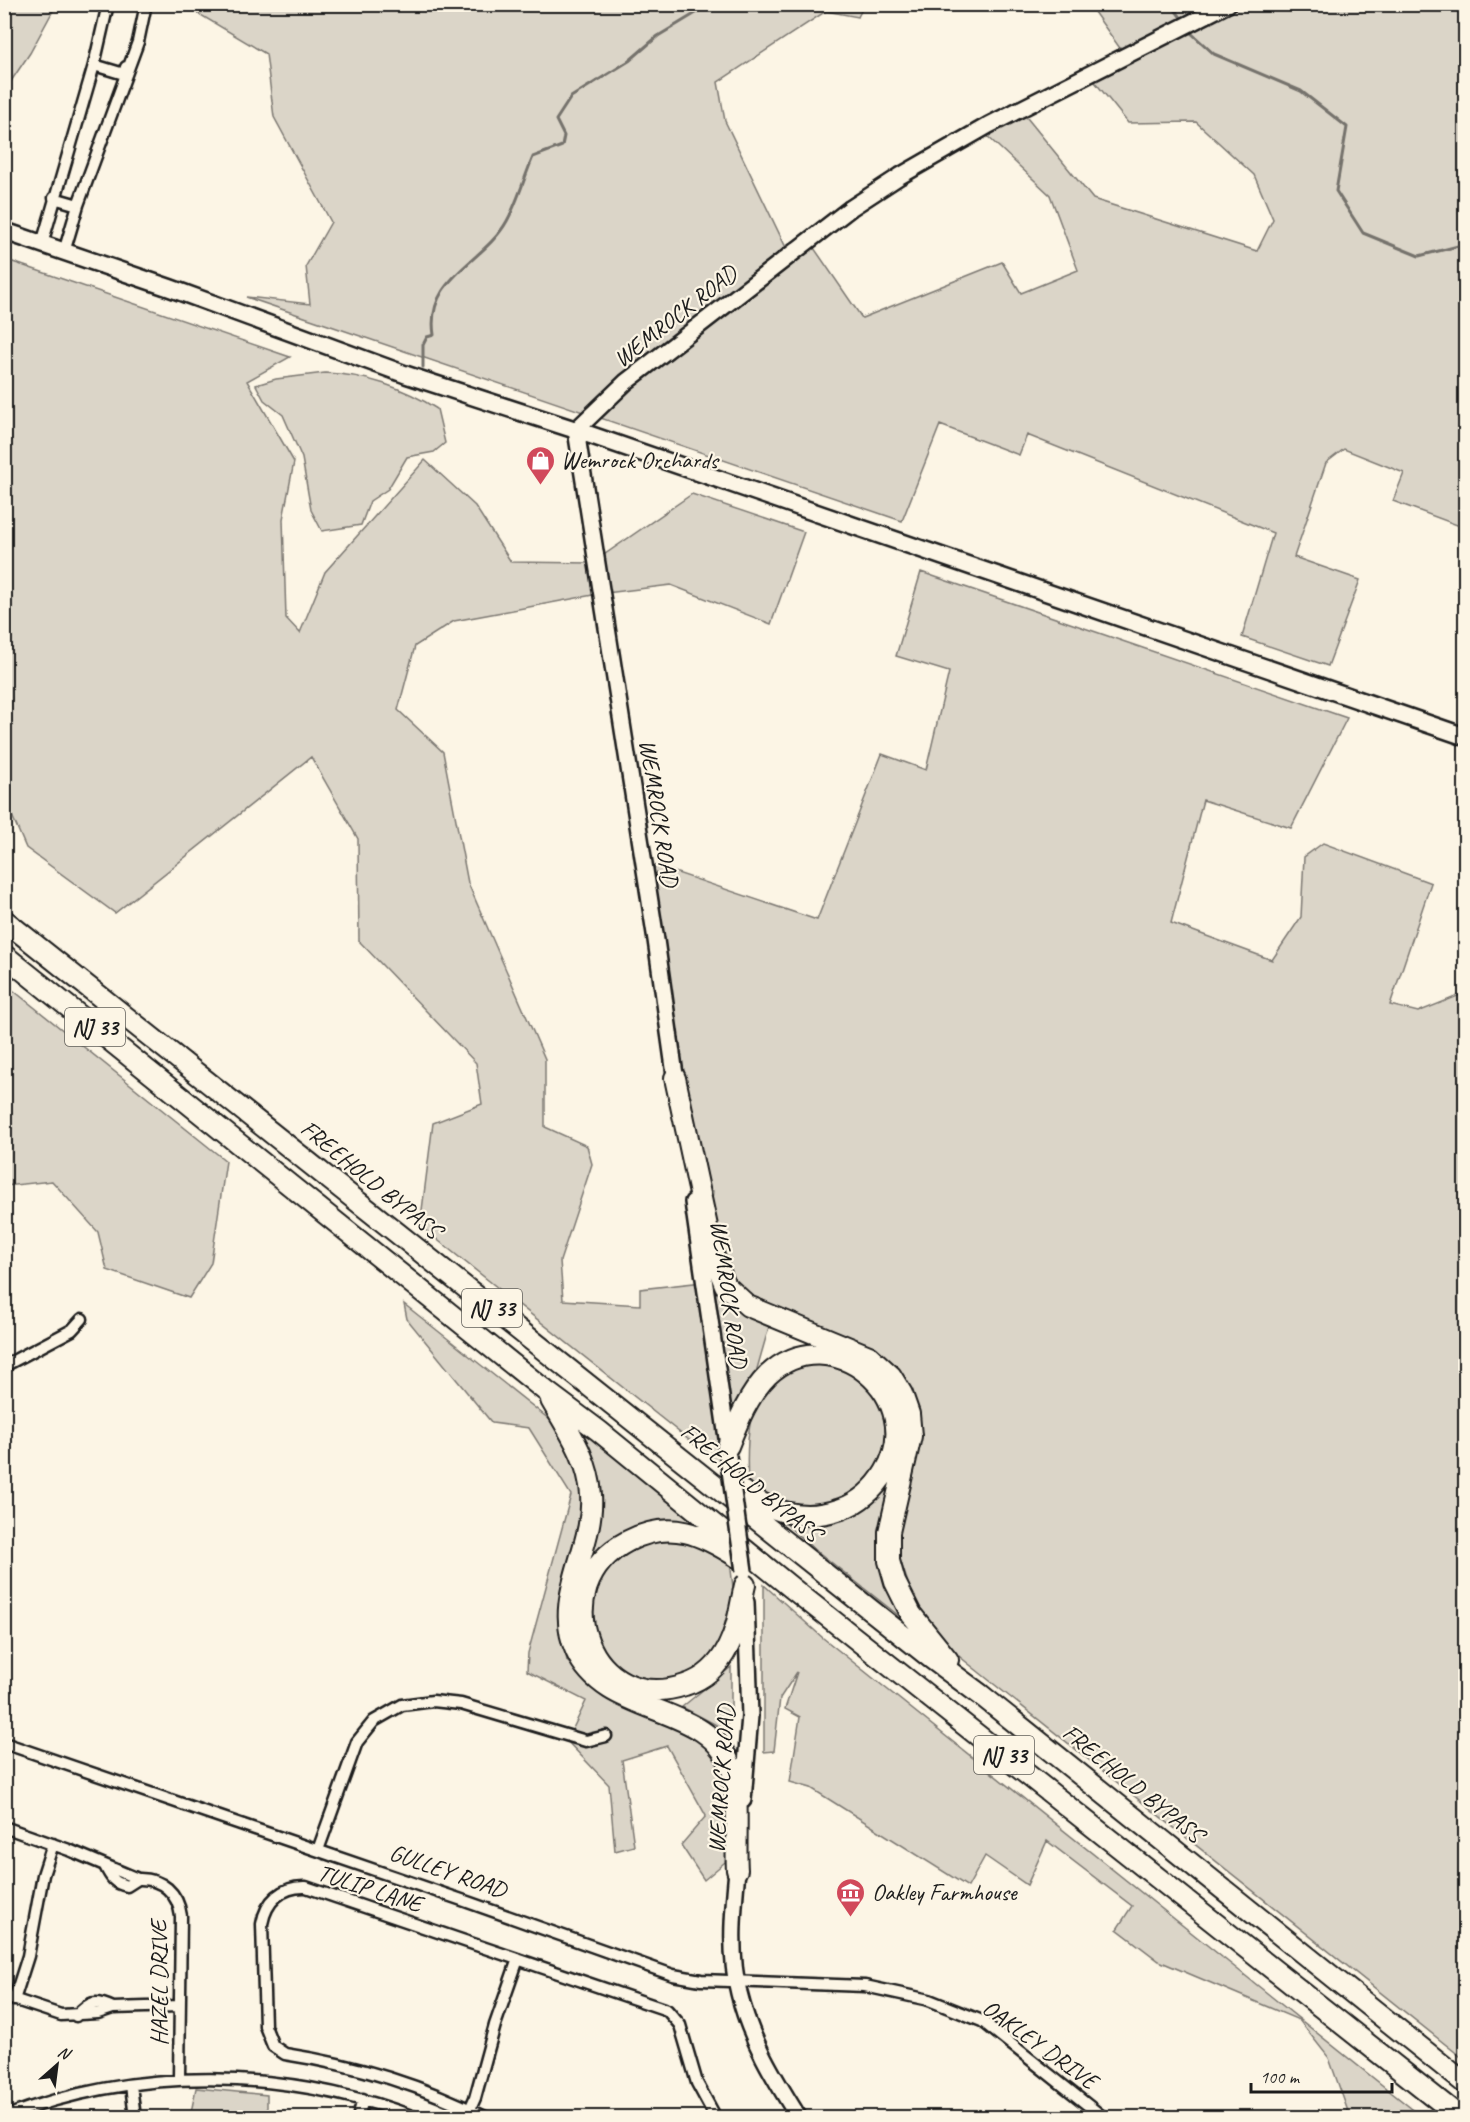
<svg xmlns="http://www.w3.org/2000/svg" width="1470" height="2122" viewBox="0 0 1470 2122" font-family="Caveat,sans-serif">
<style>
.green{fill:#dbd5c8;stroke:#7c7872;stroke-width:1.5}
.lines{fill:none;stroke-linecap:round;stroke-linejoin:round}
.stream{stroke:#75726c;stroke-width:3}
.street-casing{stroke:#1c1c1c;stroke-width:15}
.secondary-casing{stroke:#1c1c1c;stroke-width:20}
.primary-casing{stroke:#1c1c1c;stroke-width:21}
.highway-casing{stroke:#1c1c1c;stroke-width:24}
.street{stroke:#fcf5e5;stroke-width:10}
.secondary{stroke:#fcf5e5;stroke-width:15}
.primary{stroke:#fcf5e5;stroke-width:16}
.highway{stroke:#fcf5e5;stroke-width:20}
.secondary-bridge-casing{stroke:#1c1c1c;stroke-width:20;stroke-linecap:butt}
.secondary-bridge{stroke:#fcf5e5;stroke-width:15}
.labels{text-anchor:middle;stroke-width:4.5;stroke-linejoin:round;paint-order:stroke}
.shield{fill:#fcf5e5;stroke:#5f5d58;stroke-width:1.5}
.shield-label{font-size:22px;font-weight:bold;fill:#1c1c1c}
.street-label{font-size:24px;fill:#1c1c1c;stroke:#fcf5e5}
.poi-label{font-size:24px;fill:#1c1c1c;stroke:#fcf5e5;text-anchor:start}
</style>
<rect width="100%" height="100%" fill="#fcf5e5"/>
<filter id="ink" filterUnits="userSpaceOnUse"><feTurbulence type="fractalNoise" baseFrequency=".0167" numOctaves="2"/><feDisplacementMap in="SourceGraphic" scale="12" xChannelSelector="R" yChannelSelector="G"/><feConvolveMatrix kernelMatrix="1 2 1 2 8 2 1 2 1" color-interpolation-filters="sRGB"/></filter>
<g filter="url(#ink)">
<path class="green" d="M5 4 56 5 30 53 5 90Z
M184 5H864L858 17 826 11 718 82 725 121 792 260 812 245 862 318 1002 262 1021 293 1078 270 1050 195 985 134 1023 113 1093 199 1257 251 1273 219 1254 175 1196 122 1128 123 1091 77 1127 58 1089 5H1465V528L1393 501 1404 473 1344 449 1326 463 1294 557 1360 580 1328 666 1242 637 1273 533 1027 435 1019 455 940 425 902 521 246 297 310 304 306 266 331 222 274 117 266 54Z
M4 259 290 357 247 381 294 462 283 519 286 618 300 633 325 572 425 460 475 506 511 562 592 563 692 494 804 532 771 624 671 585 598 594 454 621 415 646 398 710 443 752 468 883 545 1059V1127L587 1146 592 1164 560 1261 563 1300 640 1305V1289L703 1282 713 1191 692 1188 639 860 817 920 882 754 926 770 949 672 896 656 921 572 1347 718 1291 828 1203 800 1171 923 1272 960 1301 917 1304 857 1323 843 1431 883 1390 1005 1418 1012 1465 993V2060L940 1641 919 1615 895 1545 915 1402 877 1351 774 1309 728 1471 420 1226 433 1123 482 1104 476 1063 359 941 358 839 311 757 115 913 26 848 4 797Z
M325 373C363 374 405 388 437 409L445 443 434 452 407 457 388 489 370 501 361 525 322 531 311 510 302 458 283 415 264 400 256 385 276 379Z
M4 983 226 1161 211 1263 189 1298 107 1270 98 1232 52 1181 5 1186Z
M404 1304 583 1446 585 1491 559 1616 567 1661 598 1690 750 1757 744 1846 704 1880 681 1845 706 1816 667 1746 622 1760 634 1846 615 1851 609 1785 567 1741 586 1701 527 1671 528 1653 571 1495 529 1428 492 1423 407 1319Z
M819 1362 858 1377 878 1395 890 1439 881 1467 859 1490 827 1506 790 1505 748 1484C746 1446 745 1394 783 1371 793 1365 809 1364 819 1362Z
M573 1423 711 1529 636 1528 614 1538 581 1577 597 1510Z
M898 1466 882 1530 903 1619 803 1540 777 1515 825 1520Z
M660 1539 695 1543 730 1561 735 1605 721 1649 686 1677 657 1681 625 1672 602 1653 593 1624 589 1594 607 1565 634 1544Z
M764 1585 823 1638 1422 2117H1350L1329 2058 1299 2020 1159 1961 1117 1929 1132 1906 1047 1841 1027 1885 985 1856 968 1887 811 1788 790 1782 800 1717 785 1709 797 1672 780 1698 774 1751 764 1752Z
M731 1667V1720L722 1728 682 1707Z
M196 2088 267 2095V2117H190Z"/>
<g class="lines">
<path class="stream" d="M1171 4 1182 19
M1190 32 1214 54 1301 91 1347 127 1336 191 1363 233 1419 256 1466 244
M423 367V345L427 337 434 335C425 277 484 263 507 221 518 201 524 178 533 157L562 146 564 136 556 120 571 97 629 61 658 36 696 13 705 4"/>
<defs>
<path id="street" d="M94 65 124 74 126 67
M54 198 78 205
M42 244 94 65 108 4
M64 252 78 205 138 42 146 4
M4 1366 72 1330 82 1319
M4 1743 462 1900 673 1975 701 1980 865 1986 929 2000 982 2021 1104 2118
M4 1827 69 1850 138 1879C162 1878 178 1893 181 1916L179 2078
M318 1850 357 1742 374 1721 402 1705 433 1701 461 1704 586 1741 606 1736
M105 1866C111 1878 114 1883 127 1886L138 1879
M4 1996 61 2015 98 2013 113 2008 179 2006
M14 2000 28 1956 43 1875 53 1844
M76 2016C89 2002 95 1999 113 2008
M131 2085 135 2118
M4 2117C137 2066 285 2067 417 2118
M358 2118 363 2099
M466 2118 475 2098 495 2025 518 1959
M487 2118C422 2085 357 2065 285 2054L273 2046 265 2026 262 1924C266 1901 282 1886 306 1887L667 2010 680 2025 697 2083 716 2118"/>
<path id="secondary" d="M677 1089 656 940 576 430 626 382 851 208 900 176 989 125 1228 4
M693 1202 728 1445
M743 1800 750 1716 746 1602
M738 1860C734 1903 728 1951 739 1993 750 2039 774 2078 799 2118"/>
<path id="primary" d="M4 231 170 288 407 375 576 430 1466 737"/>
<path id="highway" d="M4 920 931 1658 981 1695 1466 2084
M4 955 547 1392 599 1431 793 1589 1461 2118
M675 1078 713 1254 725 1285 748 1306 869 1356 891 1376 902 1394 909 1414 911 1436 889 1532V1561L895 1582 911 1614 948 1660
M551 1400C568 1430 589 1459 591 1495 595 1548 552 1597 576 1651 607 1720 710 1700 732 1770 740 1795 735 1843 737 1870
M728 1446C738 1421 749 1394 768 1375 831 1315 930 1398 885 1472 875 1489 859 1503 841 1509 804 1522 772 1513 742 1491
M739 1558C702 1534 671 1519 628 1541 540 1587 592 1717 685 1685 704 1679 719 1665 728 1647 738 1628 740 1606 745 1585"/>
</defs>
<use href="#street" class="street-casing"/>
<use href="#secondary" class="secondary-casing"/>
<use href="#primary" class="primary-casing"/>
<use href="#highway" class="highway-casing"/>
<use href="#street" class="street"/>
<use href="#secondary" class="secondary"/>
<use href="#primary" class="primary"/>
<use href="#highway" class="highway"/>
<defs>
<path id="secondary-bridge" d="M728 1456 744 1571"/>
</defs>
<use href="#secondary-bridge" class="secondary-bridge-casing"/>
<use href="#secondary-bridge" class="secondary-bridge"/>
</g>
</g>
<defs>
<symbol id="shop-pin" viewBox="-11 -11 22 30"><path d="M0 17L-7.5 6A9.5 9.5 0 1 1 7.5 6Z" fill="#d1495b" stroke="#fcf5e5"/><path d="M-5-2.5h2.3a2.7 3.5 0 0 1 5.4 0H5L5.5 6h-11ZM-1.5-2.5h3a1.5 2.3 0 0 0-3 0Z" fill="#fff"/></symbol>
<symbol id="museum-pin" viewBox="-11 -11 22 30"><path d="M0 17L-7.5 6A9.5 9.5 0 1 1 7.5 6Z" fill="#d1495b" stroke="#fcf5e5"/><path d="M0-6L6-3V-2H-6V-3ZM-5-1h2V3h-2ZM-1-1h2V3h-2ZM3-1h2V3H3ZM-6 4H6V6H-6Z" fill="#fff"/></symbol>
</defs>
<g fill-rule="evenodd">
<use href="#shop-pin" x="524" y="444" width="33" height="45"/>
<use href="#museum-pin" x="834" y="1876" width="33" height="45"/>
</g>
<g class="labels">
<g class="shield">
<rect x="65" y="1008" width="60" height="38" rx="4.5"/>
<rect x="462" y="1289" width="60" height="38" rx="4.5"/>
<rect x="974" y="1736" width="60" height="38" rx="4.5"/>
</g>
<g class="shield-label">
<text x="95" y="1035">NJ 33</text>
<text x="492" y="1316">NJ 33</text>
<text x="1004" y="1763">NJ 33</text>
</g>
<g class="street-label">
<text transform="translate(675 316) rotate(-38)" y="8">WEMROCK ROAD</text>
<text transform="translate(659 813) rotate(81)" y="8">WEMROCK ROAD</text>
<text transform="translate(371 1179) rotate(39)" y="8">FREEHOLD BYPASS</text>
<text transform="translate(729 1294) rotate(82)" y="8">WEMROCK ROAD</text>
<text transform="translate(751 1482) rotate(39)" y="8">FREEHOLD BYPASS</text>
<text transform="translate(721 1779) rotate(-86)" y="8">WEMROCK ROAD</text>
<text transform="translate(1133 1783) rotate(39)" y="8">FREEHOLD BYPASS</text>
<text transform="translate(448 1871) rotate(19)" y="8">GULLEY ROAD</text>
<text transform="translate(370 1888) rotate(18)" y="8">TULIP LANE</text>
<text transform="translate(159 1983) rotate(-90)" y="8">HAZEL DRIVE</text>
<text transform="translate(1040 2044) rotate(36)" y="8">OAKLEY DRIVE</text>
</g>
<g class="poi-label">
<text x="561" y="468">Wemrock Orchards</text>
<text x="872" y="1900">Oakley Farmhouse</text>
</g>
</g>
<rect width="1470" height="2122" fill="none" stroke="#fcf5e5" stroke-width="24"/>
<rect x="12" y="12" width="1446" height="2098" fill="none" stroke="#1c1c1c" stroke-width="2" filter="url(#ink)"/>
<g transform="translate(57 2065) rotate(28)" stroke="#fcf5e5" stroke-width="4.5" paint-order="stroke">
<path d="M0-4.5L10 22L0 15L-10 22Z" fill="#1c1c1c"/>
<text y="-9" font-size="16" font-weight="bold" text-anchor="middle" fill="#1c1c1c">N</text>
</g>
<path d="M1251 2083v9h141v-9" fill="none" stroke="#1c1c1c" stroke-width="3"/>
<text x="1260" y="2083" font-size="18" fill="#1c1c1c" stroke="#fcf5e5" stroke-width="4.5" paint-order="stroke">100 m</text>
</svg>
